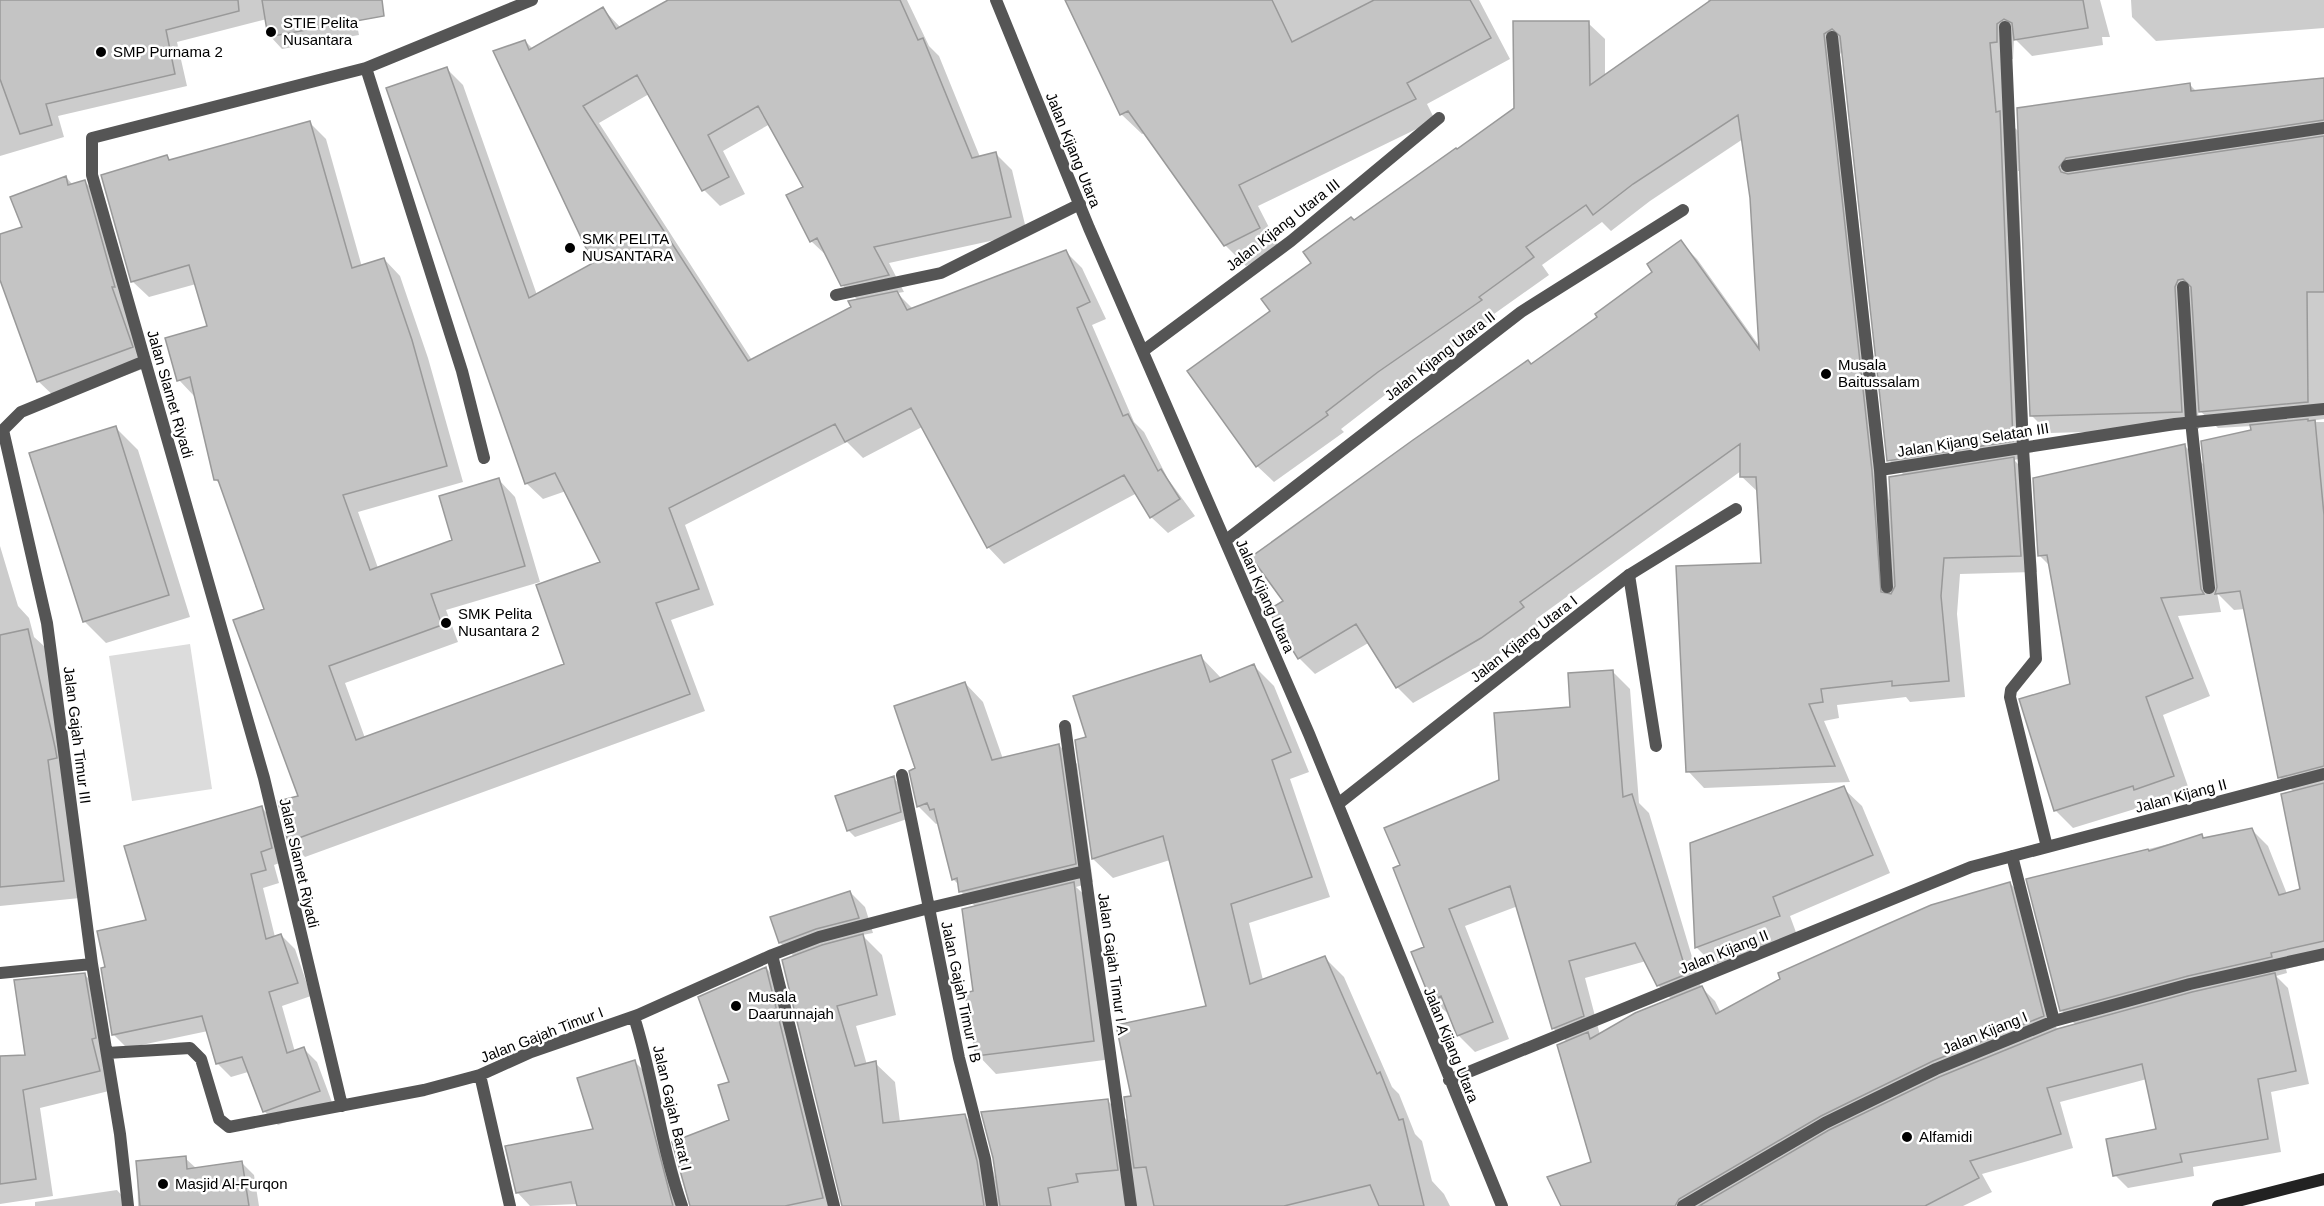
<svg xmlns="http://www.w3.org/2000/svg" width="2324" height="1206" viewBox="0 0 2324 1206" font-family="Helvetica,sans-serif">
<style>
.green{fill:#dcdcdc}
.shadow{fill:#0003;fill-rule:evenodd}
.building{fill:#c4c4c4;stroke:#999;stroke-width:1.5}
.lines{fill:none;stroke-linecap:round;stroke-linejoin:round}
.lane{stroke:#555;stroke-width:12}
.street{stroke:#555;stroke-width:12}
.secondary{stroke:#222;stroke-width:12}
.poi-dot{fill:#000;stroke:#fff;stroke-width:2}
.labels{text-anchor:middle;stroke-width:5;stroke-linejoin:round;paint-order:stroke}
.poi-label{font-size:15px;fill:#000;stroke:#fff;text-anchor:start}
.street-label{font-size:15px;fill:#000;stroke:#fff}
</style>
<rect width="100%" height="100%" fill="#fff"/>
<path class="green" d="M190 644 212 789 132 801 109 656Z"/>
<path class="shadow" d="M0 0H352L359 35 282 49 270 36 267 19 177 42 187 86 58 116 64 137 0 156Z
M671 0H907L929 46 939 56 980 157 996 154 1012 170 1027 233 889 263 904 292 897 293 913 309 1066 252 1082 268 1106 319 1092 325 1134 422 1144 432 1168 479 1195 516 1168 533 1151 517 1137 493 1004 564 988 547 922 427 863 458 847 442 685 525 714 605 671 620 705 711 305 857 289 841 300 797 266 610 221 485 216 480 195 397 179 380 209 328 196 284 149 297 132 281 167 157 171 161 309 122 326 139 362 267 384 259 400 276 428 358 463 482 358 512 378 568 454 540 499 480 515 497 540 582 446 610 458 642 345 683 365 738 566 665 603 563 566 491 543 499 526 483 447 69 463 85 537 295 594 264 525 41 533 49 603 9 621 28ZM649 94 704 190 720 206 745 194 723 151 770 124 805 188 811 241 828 257 842 285 858 300 853 308 752 360 599 123Z
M1066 0H1479L1510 59 1427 104 1435 120 1258 206 1280 249 1246 266 1225 245 1145 133 1142 134 1121 114Z
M1708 0H2100L2110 37H2102L2103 45 2032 56 2015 39 2014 41 2013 59 2006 60 2011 124 2019 132 2189 84 2197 92 2324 79V419L2316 420V422H2324V960L2286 969 2287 973 2276 976 2288 988 2309 1084 2271 1092 2281 1152 2193 1167 2194 1176 2128 1188 2115 1175 2158 1130 2147 1079 2060 1102 2073 1148 1982 1174 1992 1192 1963 1206H1563L1592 1163 1567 1042 1553 1028 1518 906 1465 926 1509 1039 1475 1052 1458 1035 1451 1016 1432 1000 1426 948 1402 866 1501 781 1613 672 1630 689 1639 803 1649 813 1701 987 1715 1001 1721 1013 2010 883 2023 897 2057 1030 2076 1025 2061 1010 2028 879 2201 836 2205 839 2252 830 2268 846 2287 894 2302 890 2294 792 2279 777 2245 609 2234 610 2217 593 2221 612 2178 616 2210 696 2163 715 2191 795 2154 807 2151 804 2073 828 2055 810 2071 685 2050 566 2039 555 2185 446 2206 467 2253 431 2252 426 2218 428 2198 409 2199 429 2049 433 2031 415 2021 171H2018L2029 457 2014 460 2030 476 2037 572 1960 574 1957 614 1965 697 1910 702 1906 697 1837 705 1839 718 1824 721 1850 782 1704 788 1688 771 1763 565 1759 493 1741 476V471L1536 619 1540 625 1498 655 1413 703 1397 687 1370 642 1315 674 1299 658 1285 602 1532 366 1599 318 1654 273 1680 242 1697 259 1760 347 1752 198 1743 139 1650 201 1611 231 1602 222 1542 265 1549 275 1494 314 1497 317 1394 388 1341 429 1344 432 1274 482 1257 466 1272 312 1354 221 1516 108 1588 23 1605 39V76L1709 3ZM1843 47 1889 460 1905 476 1892 499 1889 500 1840 55ZM1646 961 1658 985 1672 1000 1600 1035 1585 978Z
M2131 0H2324V28L2156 41 2132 17Z
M66 177 73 185 84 181 104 201 151 366 58 400 38 381 0 276V236L24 228Z
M116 428 138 450 190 617 106 643 84 621Z
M0 546 18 606 29 618 34 637 45 647 80 898 0 906Z
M1201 657 1222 679 1254 666 1274 686 1309 772 1290 779 1330 897 1249 923 1263 980 1324 957 1344 977 1392 1087 1399 1094 1415 1134 1422 1141 1432 1181 1444 1194 1450 1206H843L795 957 780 943 772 918 850 892 865 907 873 933 862 935 882 955 896 1015 856 1026 867 1065 875 1063 895 1082 900 1122 964 1115 984 1135 996 1181 1107 1100 1129 1122 1133 1098 1208 1008 1170 860 1113 878 1093 859 1088 738Z
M965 683 983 702 1003 759 1059 745 1077 764 1093 882 1076 887 1092 902 1112 1059 996 1074 978 1055 976 907 961 892 960 886 953 879 939 823 936 824 918 806 917 769Z
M893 778 901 785 907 819 855 837 848 830Z
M1843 788 1862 806 1890 873 1790 916 1797 935 1714 965 1696 947Z
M262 808 275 821 285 861 274 865 279 883 263 888 275 937 281 935 295 949 311 996 282 1006 295 1052 304 1049 317 1062 333 1105 278 1125 264 1111 248 1072 231 1077 218 1064 208 1031 127 1048 113 1034 107 968 148 922Z
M766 968 786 988 839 1206H691L731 1121V1083Z
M85 975 103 993 117 1089 40 1108 53 1196 0 1204V1058L26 1056Z
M634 1061 654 1081 687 1206H579L578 1204 530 1206 517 1192 595 1130Z
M185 1158 197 1169 241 1162 254 1175 259 1206H138L137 1163Z
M117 1190 131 1206H35V1202Z"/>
<path class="building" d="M0 0H238L239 11 166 30 175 74 46 104 52 125 20 134 0 79Z
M262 0H382L384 16 268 37Z
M668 0H900L918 40 923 38 972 158 996 152 1011 217 874 247 889 275 841 286 817 238 810 242 786 195 803 187 758 106 708 135 729 177 702 191 637 75 583 106 748 361 851 307 848 301 897 291 907 310 1066 250 1090 302 1077 308 1123 416 1128 414 1158 471 1161 469 1180 499 1150 518 1124 475 987 548 911 408 845 442 835 424 669 508 699 589 656 603 690 694 288 842 278 801 298 796 233 620 264 609 218 480H214L190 377 177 381 165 338 207 326 189 265 131 282 101 175 167 155 169 160 310 121 352 268 384 258 412 340 447 466 343 495 370 570 452 540 439 496 499 478 525 566 431 594 442 625 329 666 356 740 564 664 536 585 600 562 555 473 525 484 386 88 447 67 529 298 593 263 493 51 525 40 529 50 603 7 616 29Z
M1065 0H1272L1292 42 1374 0H1470L1491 38 1407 83 1416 99 1239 185 1260 228 1224 246 1128 111 1120 115Z
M1711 0H2083L2088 28 2014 40 2012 23 2004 19 1997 24V42L1990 43 1996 112 2000 111 2013 441 1887 461 1840 36 1832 29 1824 34 1872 471 1881 592 1891 594 1895 586 1889 477 2014 457 2021 556 1944 558 1941 596 1949 681 1892 686V681L1821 689 1823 702 1809 704 1835 766 1686 772 1676 566 1761 563 1756 477H1740V444L1520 602 1524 607 1481 638 1396 688 1356 624 1298 659 1268 610 1283 601 1251 557 1413 440 1528 360 1531 364 1597 317 1595 314 1652 272 1647 264 1681 240 1759 349 1750 198 1738 115 1633 184 1593 215 1586 205 1526 247 1534 257 1479 297 1482 300 1378 372 1326 412 1328 415 1256 467 1187 371 1270 311 1261 299 1311 263 1303 252 1351 217 1354 220 1456 148 1457 149 1514 108 1513 21H1589L1590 85Z
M2324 78V120L2066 158 2059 167 2061 172 2068 174 2324 136V292H2307L2308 402 2199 412 2191 287 2183 279 2178 280 2175 287 2182 412 2030 416 2017 108 2190 83 2191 91Z
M66 176 68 185 85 180 115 287H112L133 347 37 382 0 280V234L22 227 10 197Z
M2308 419V421L2315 420 2324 515V766L2278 778 2240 591 2215 594 2217 587 2201 441 2251 430 2250 425Z
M116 426 169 595 83 622 29 453Z
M2185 444 2201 589 2204 594 2161 598 2193 678 2146 697 2174 776 2134 790 2133 786 2054 811 2019 699 2070 684 2047 555 2038 556 2033 478Z
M28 629 55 747 57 758 48 760 64 881 0 887V635Z
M1201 655 1210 682 1254 664 1291 752 1272 760 1312 877 1231 904 1250 984 1325 956 1377 1074 1380 1072 1399 1120 1403 1119 1424 1206H1379L1370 1185 1284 1206H1154L1146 1167 1134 1168 1124 1097 1131 1096 1116 1025 1206 1006 1163 836 1092 859 1075 740 1086 737 1073 696Z
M1613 670 1623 797 1632 794 1687 974 1657 986 1635 943 1569 961 1584 1016 1552 1029 1510 886 1449 909 1493 1022 1457 1036 1441 996 1431 1001 1411 952 1424 947 1393 868 1400 865 1384 828 1499 780 1494 713 1570 707 1568 673Z
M965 682 992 760 1059 744 1076 864 959 892 957 878 952 880 934 809 930 810 927 803 917 807 909 771 915 768 894 706Z
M894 776 901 812 847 831 835 796Z
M2324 783V941L2271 953 2272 957 2188 976 2060 1011 2026 879 2148 849 2149 851 2202 834 2203 838 2252 828 2279 895 2300 889 2281 794Z
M1844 786 1873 855 1773 897 1780 916 1695 948 1690 843Z
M262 806 272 848 261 852 266 870 251 874 266 939 281 934 298 983 269 992 287 1053 304 1047 320 1091 263 1112 242 1057 216 1064 202 1016 112 1035 101 968 105 967 97 931 146 920 124 846Z
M1074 882 1094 1041 976 1056 965 993 973 991 962 909Z
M2010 882 2044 1016 1933 1061 1821 1116 1679 1199 1675 1206H1561L1547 1177 1591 1162 1557 1045 1588 1032 1590 1039 1635 1013 1702 986 1716 1014 1780 979 1778 973 1883 926 1931 905Z
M850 891 859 918 816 929 779 943 770 917Z
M863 934 877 995 837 1006 855 1066 876 1061 883 1123 965 1114 977 1161 984 1206H842L782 960 822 945Z
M766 967 823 1198 785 1206H690L672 1142 729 1120 718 1085 729 1082 698 997Z
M85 973 96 1038 92 1039 100 1071 23 1090 36 1179 0 1184V1056L25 1055 14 980Z
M2275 973 2296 1071 2258 1079 2268 1139 2180 1154 2182 1162 2113 1176 2106 1139 2156 1129 2142 1064 2047 1088 2061 1134 1970 1161 1979 1178 1925 1206H1699L1829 1130 1939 1077 2057 1029 2192 992Z
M635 1060 673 1206H577L571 1182 516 1193 505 1146 593 1129 577 1078Z
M1108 1099 1118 1170 1076 1174 1078 1182 1048 1188 1051 1206H1000L993 1158 981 1112Z
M186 1156 187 1169 242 1161 249 1206H140L136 1161Z"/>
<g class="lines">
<path class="lane" d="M2067 166 2324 128
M1629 575 1656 746"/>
<path class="street" d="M996 0 1089 228 1309 734 1502 1206
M2005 27 2023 448 2036 659 2011 690 2010 697 2047 847
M1832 37 1880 470 2175 424 2324 409
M366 68 462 371 484 458
M2183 287 2191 421 2209 588
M836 295 941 273 1080 204
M1143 351 1291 241 1439 118
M1880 470 1887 587
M1225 541 1521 312 1683 210
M1065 726 1131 1206
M902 775 929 908 1085 871
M1338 804 1629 575 1736 509
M2012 856 2054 1021
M772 955 819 937 929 908 959 1058 985 1159 992 1206
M0 973 92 964
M634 1017C654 1079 660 1144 682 1206
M107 1053 190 1048 201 1059 219 1119 229 1127 424 1090 480 1075 531 1052 638 1015 772 955 834 1206
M480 1075 510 1206
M1449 1080 1971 867 2324 774
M342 1106 264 778 92 175V138L366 68 532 0
M128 1206 120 1134 92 964 47 623 3 430 21 412 145 361
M1683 1206 1825 1123 1936 1069 2054 1021 2190 984 2324 954"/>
<path class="secondary" d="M2218 1206 2324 1179"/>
</g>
<g class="poi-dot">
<circle cx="271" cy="32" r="6"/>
<circle cx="101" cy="52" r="6"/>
<circle cx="570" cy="248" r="6"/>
<circle cx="1826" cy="374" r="6"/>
<circle cx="446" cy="623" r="6"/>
<circle cx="736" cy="1006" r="6"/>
<circle cx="1907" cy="1137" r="6"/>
<circle cx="163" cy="1184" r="6"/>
</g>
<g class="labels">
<g class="poi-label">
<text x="283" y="28">STIE Pelita<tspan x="283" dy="17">Nusantara</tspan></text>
<text x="113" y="57">SMP Purnama 2</text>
<text x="582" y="244">SMK PELITA<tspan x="582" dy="17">NUSANTARA</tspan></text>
<text x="1838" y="370">Musala<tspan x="1838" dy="17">Baitussalam</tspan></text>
<text x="458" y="619">SMK Pelita<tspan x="458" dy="17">Nusantara 2</tspan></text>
<text x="748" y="1002">Musala<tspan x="748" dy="17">Daarunnajah</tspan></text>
<text x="1919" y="1142">Alfamidi</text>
<text x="175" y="1189">Masjid Al-Furqon</text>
</g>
<g class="street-label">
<text transform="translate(1073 150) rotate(68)" y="5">Jalan Kijang Utara</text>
<text transform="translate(1283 225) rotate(-38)" y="5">Jalan Kijang Utara III</text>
<text transform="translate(1440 356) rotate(-38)" y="5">Jalan Kijang Utara II</text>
<text transform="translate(170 394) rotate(74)" y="5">Jalan Slamet Riyadi</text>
<text transform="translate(1973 440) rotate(-9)" y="5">Jalan Kijang Selatan III</text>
<text transform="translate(1265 596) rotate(66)" y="5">Jalan Kijang Utara</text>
<text transform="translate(1524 639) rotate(-38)" y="5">Jalan Kijang Utara I</text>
<text transform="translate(77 735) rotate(83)" y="5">Jalan Gajah Timur III</text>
<text transform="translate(2181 796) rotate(-15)" y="5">Jalan Kijang II</text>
<text transform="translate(299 863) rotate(77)" y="5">Jalan Slamet Riyadi</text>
<text transform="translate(1724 952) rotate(-22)" y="5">Jalan Kijang II</text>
<text transform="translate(1113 964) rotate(82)" y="5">Jalan Gajah Timur I A</text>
<text transform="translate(961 992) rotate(78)" y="5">Jalan Gajah Timur I B</text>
<text transform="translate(1985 1033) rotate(-22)" y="5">Jalan Kijang I</text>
<text transform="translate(542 1035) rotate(-21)" y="5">Jalan Gajah Timur I</text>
<text transform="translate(1451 1045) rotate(68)" y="5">Jalan Kijang Utara</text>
<text transform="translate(672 1108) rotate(77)" y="5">Jalan Gajah Barat I</text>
</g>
</g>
</svg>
